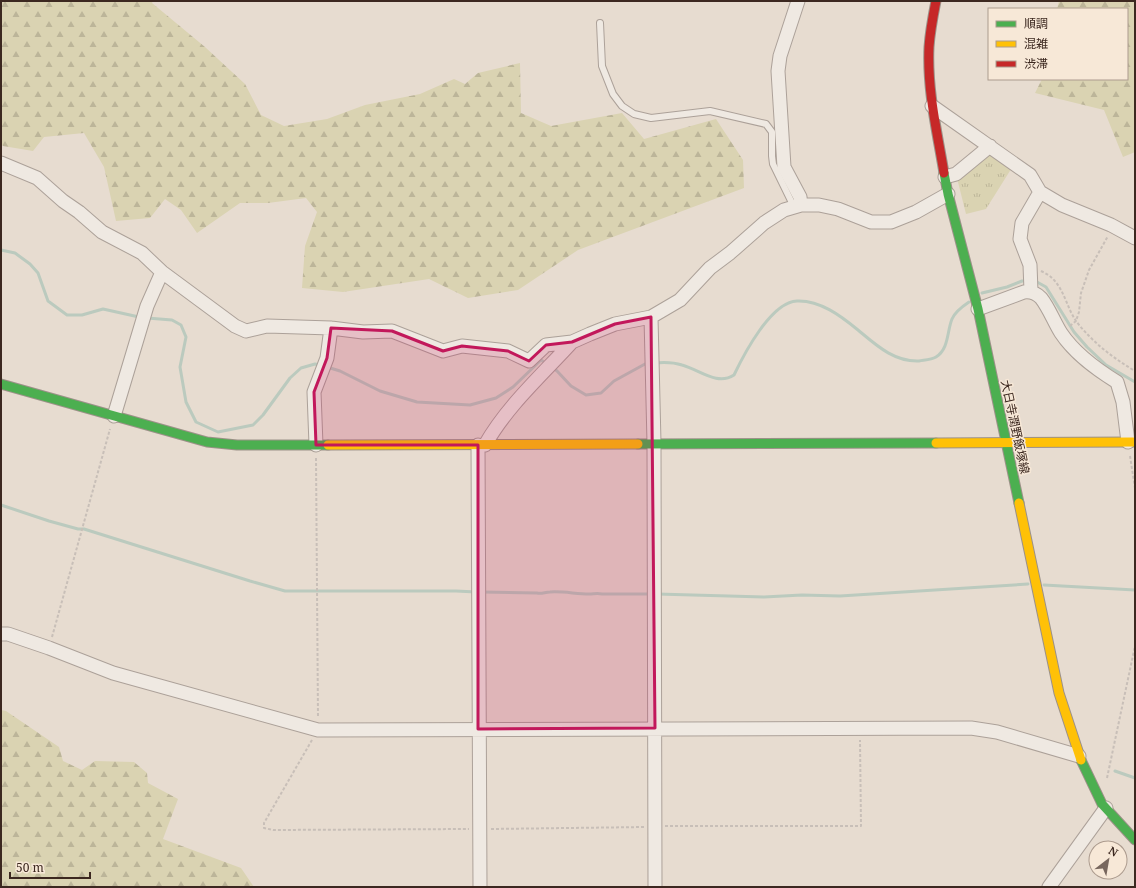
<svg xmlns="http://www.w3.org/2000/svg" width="1136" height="888" viewBox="0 0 1136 888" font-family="'Noto Serif','Noto Sans JP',serif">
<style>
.forest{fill:url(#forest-firs)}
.park{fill:url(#park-tufts)}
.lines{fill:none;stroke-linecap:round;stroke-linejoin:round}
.stream{stroke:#bbcabe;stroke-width:3}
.lane-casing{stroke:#aca199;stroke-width:8}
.street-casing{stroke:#aca199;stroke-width:15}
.fast-casing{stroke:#9c9188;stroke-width:11}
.slow-casing{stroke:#9c9188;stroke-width:11}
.jam-casing{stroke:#9c9188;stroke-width:11}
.path{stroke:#c8bfb8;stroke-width:2;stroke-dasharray:3 2;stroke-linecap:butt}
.lane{stroke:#efe9e2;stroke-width:6}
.street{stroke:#efe9e2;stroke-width:13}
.fast{stroke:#4caf50;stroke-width:9}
.slow{stroke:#ffc107;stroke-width:9}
.jam{stroke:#c62828;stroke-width:9}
.marked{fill:#c2185b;fill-opacity:0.2;stroke:#c2185b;stroke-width:3;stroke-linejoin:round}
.labels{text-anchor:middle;stroke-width:3;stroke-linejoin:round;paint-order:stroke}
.street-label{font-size:12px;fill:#3c2820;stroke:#f7e8d7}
</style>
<defs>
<pattern id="forest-firs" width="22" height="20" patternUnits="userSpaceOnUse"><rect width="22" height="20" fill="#dad3b2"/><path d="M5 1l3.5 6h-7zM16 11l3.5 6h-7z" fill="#bcb599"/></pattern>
<pattern id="park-tufts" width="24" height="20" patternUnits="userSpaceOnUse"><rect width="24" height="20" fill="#dad3b2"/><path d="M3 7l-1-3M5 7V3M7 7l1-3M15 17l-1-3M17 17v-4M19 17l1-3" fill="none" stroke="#bcb599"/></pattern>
</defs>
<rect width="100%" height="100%" fill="#e7dcd0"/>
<path class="forest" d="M1 1H153L152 3 205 47 245 84 261 115 284 126 327 119 365 105 420 94 454 79 465 84 478 73 520 63 521 113 551 126 622 113 644 139 716 119 743 160 744 188 578 250 518 290 468 298 429 279 343 292 302 288 305 246 317 212 306 198 268 203H240L197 233 181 210 165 199 150 218 116 221 104 167 84 133 44 137 33 151 3 146 1 144Z
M1059 1H1135V152L1123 157 1104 110 1035 93 1042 79H1127V9H1057Z
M1 710 6 711 59 747 63 761 82 770 95 761 134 762 147 773 148 783 178 799 163 839 241 868 254 887H1Z"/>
<path class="park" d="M989 152 1013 166 986 209 966 214 957 178Z"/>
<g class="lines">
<path class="stream" d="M1 250 15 253 30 264 38 273 48 301 67 315H82L103 309 139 317
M1034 282H1037L1046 287 1074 332 1087 347 1106 365 1135 382
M982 293 1007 287 1022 281H1028
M147 318 172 320 181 325 186 337 180 367 186 402 196 422 218 432 253 425 263 415 290 378 301 368 315 364 320 365
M654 363C664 362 673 362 682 365 700 370 717 386 734 375 744 354 771 302 797 301 820 300 841 316 858 330 876 345 894 362 919 361 924 360 931 360 936 357 949 349 947 331 952 319 955 312 963 306 969 302
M327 367 340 371 380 391 417 402 470 405 496 398 513 387 541 360 547 364
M552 367 557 371 571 386 586 395 601 393 614 381 645 364H649
M1 505 49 521 78 529H84L250 581 285 591H456L476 592
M1044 585 1135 590
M482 592 537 593C542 594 545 592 550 592 563 591 576 594 589 594 594 594 597 593 602 594H651
M657 594 764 597 802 595 840 596 1028 584
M1115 771 1135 778"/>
<defs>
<path id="lane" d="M600 23 602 66 613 94 622 106 634 114 651 118 710 111 766 124 772 132V156L773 164 794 207"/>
<path id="street" d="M798 1 780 56 778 71 784 167 800 197 801 205
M932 106 1030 175 1040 192 1062 205 1111 225 1135 238
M1 163 37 178 63 201 79 212 102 232 142 253 162 272 235 326 246 331 267 326 331 328 363 332 392 331 443 351 462 346 508 351 529 361 546 345 572 342 590 334 615 324 651 317 680 300 710 268 730 253 764 223 784 210 801 205H819L838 209 871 222H891L916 212 948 194
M945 177 956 174 990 146
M1031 291 1030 265 1020 239 1022 223 1040 192
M978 309 1024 292C1031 291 1036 293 1041 298 1049 308 1054 322 1061 333 1075 354 1096 369 1117 382L1123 402 1128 442
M651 317 654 443 655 887
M114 416 147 306 162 272
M316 445 314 392 327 358 331 328
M478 445 480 887
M485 445C507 406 542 375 572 342
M1 634H8L49 648 113 673 318 730 971 728 997 732 1079 756
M1049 887 1106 808"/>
<path id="fast" d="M944 173 948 194 978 309 1019 503
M1 384 207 442 237 445H328
M638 444 936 443
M1081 760 1102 804 1135 840"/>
<path id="slow" d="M936 443 1135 442
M328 445 638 444
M1019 503 1059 693 1081 760"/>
<path id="jam" d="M936 1C933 16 930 32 929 47 927 90 937 131 944 173"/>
</defs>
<use href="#lane" class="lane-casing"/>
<use href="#street" class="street-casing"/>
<use href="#fast" class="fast-casing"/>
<use href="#slow" class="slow-casing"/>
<use href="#jam" class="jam-casing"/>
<path class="path" d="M1041 271C1045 273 1049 275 1052 278 1064 289 1067 308 1076 321 1092 342 1113 358 1135 371
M1070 326 1076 321 1079 312 1081 293 1089 270 1108 236
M1130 456 1135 488
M316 458 318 718
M52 637 110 429
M312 740 264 823V828L273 830 469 829
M1107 778 1135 646
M665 826H861L860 740
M491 829 645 827"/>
<use href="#lane" class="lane"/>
<use href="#street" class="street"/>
<use href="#fast" class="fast"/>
<use href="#slow" class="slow"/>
<use href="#jam" class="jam"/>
</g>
<path class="marked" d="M651 317 655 728 478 729V445H316L314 392 327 358 331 328 392 331 443 351 462 346 508 351 529 361 546 345 572 342 615 324Z"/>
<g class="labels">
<g class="street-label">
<text transform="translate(1015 427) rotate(78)" y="4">大日寺潤野飯塚線</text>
</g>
</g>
<rect width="1136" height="888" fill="none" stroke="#3c2820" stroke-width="4"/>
<rect x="988" y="8" width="140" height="72" fill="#f7e8d7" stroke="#ac9b8e"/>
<rect x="996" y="21" width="20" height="6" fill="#4caf50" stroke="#ac9b8e"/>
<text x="1024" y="28" font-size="12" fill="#3c2820">順調</text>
<rect x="996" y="41" width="20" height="6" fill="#ffc107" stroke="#ac9b8e"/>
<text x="1024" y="48" font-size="12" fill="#3c2820">混雑</text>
<rect x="996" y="61" width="20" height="6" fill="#c62828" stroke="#ac9b8e"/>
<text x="1024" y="68" font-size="12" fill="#3c2820">渋滞</text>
<g transform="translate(1108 860) rotate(31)"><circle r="19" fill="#f7e8d7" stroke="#ac9b8e"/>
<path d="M0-3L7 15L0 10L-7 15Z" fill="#78675e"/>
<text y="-6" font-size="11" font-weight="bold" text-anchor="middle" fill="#3c2820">N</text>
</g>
<path d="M10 872v6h80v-6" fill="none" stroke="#3c2820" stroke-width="2"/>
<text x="16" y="872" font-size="12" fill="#3c2820" stroke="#f7e8d7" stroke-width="3" paint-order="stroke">50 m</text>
</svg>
